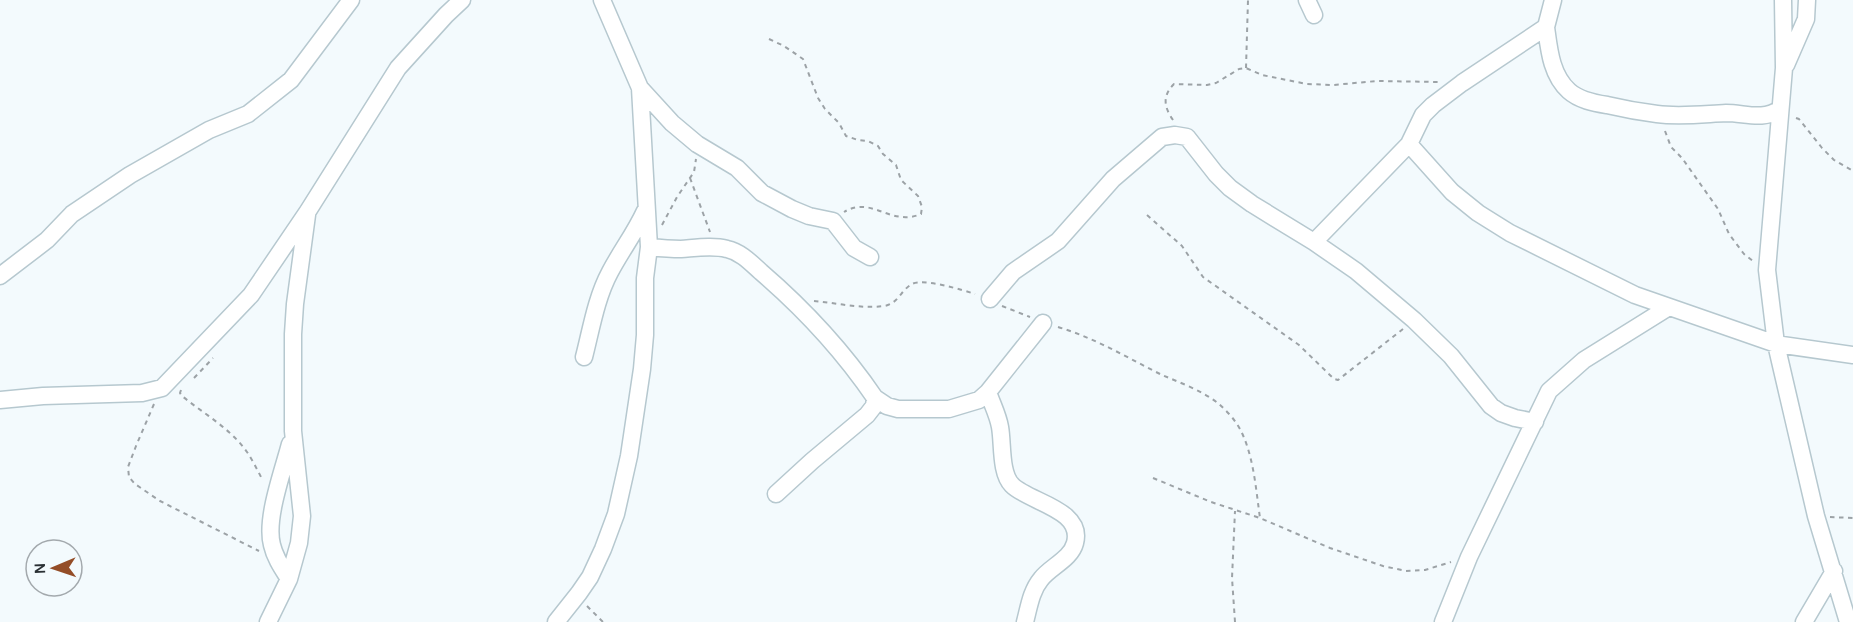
<svg xmlns="http://www.w3.org/2000/svg" width="1853" height="622" viewBox="0 0 1853 622" font-family="Karla,sans-serif">
<style>
.lines{fill:none;stroke-linecap:round;stroke-linejoin:round}
.minor-casing{stroke:#b6c8cf;stroke-width:19}
.path{stroke:#9ca2a6;stroke-width:2;stroke-dasharray:4.5 4.5;stroke-linecap:butt}
.minor{stroke:#fff;stroke-width:16}
</style>
<rect width="100%" height="100%" fill="#f3fafd"/>
<g class="lines">
<defs>
<path id="minor" d="M1307 0 1314 15
M1783 0 1784 68 1767 270 1776 344 1816 516 1848 622
M1546 27C1549 49 1551 75 1569 91 1579 100 1594 103 1607 105 1624 109 1641 112 1657 114 1680 117 1704 114 1726 113 1745 113 1763 121 1780 109
M1786 65 1806 19 1807 0
M640 88 672 123 697 144 737 168 762 193 792 209 809 216 833 221 854 248 870 257
M1409 144 1452 192 1478 213 1510 233 1635 295 1776 344 1853 355
M1314 242 1409 144 1423 115 1433 105 1462 83 1546 27 1553 0
M649 247C659 248 670 249 681 249 695 248 713 245 727 249 741 252 751 263 761 272 804 309 843 351 875 398L874 406 867 415 812 461 776 494
M0 276 47 240 72 214 130 175 209 130 248 114 291 80 351 0
M990 299 1013 272 1058 241 1113 179 1162 137 1175 135 1187 137 1216 174 1230 188 1252 204 1314 242 1356 271 1414 320 1451 356 1491 406 1501 413 1515 418 1535 422
M584 357C591 330 596 298 610 272 621 251 635 233 645 211
M988 392C992 404 998 415 1000 427 1003 443 1000 473 1012 485 1028 502 1084 509 1075 543 1071 559 1050 567 1041 579 1031 591 1029 607 1025 622
M875 398 887 406 898 409H949L979 400 988 392 1043 323
M0 400 43 396 142 393 162 388 251 295 308 211 398 68 446 15 462 0
M289 579C282 568 275 558 272 545 265 519 283 471 290 444
M268 622 289 579 299 543 302 516 293 431V334L295 304 307 215
M556 622 579 593 590 577 603 549 616 514 629 456 642 369 645 335V278L649 247 640 88 602 0
M1443 622 1469 557 1549 391 1584 360 1669 307
M1804 622 1834 571"/>
</defs>
<use href="#minor" class="minor-casing"/>
<path class="path" d="M769 39 784 46 803 59 818 98 825 109 839 123 846 136 858 140 868 141 878 146 883 154 896 165 901 180 918 196 922 207 921 214C890 227 872 195 844 212
M1246 68 1248 0
M1796 118 1799 119 1822 148 1834 160 1853 171
M1173 120C1164 107 1162 96 1174 84L1207 85 1216 83 1239 69 1246 68 1262 75 1307 84 1333 85 1377 81 1438 82
M1665 131 1671 147 1682 158 1718 209 1729 234 1744 254 1753 261
M690 178 710 232
M1147 215 1182 246 1203 277 1299 345 1334 379 1338 380 1403 329
M662 225 677 197 694 172 696 159
M814 301C837 303 861 309 884 306 898 304 901 290 912 284 923 278 963 290 975 294
M1002 306 1030 317
M1058 327C1095 338 1128 358 1162 375 1181 383 1203 391 1219 404 1228 412 1237 422 1242 433 1254 459 1256 490 1260 518
M194 378 213 358
M181 390 180 393 182 396C204 414 230 428 247 452 253 461 258 471 263 481
M154 404 136 446 128 467 129 477 135 484 160 501 259 551
M1153 478 1211 502 1260 518 1330 548 1383 566 1406 571 1425 570 1451 562
M1830 517 1853 518
M587 606 603 622
M1235 622 1232 578 1235 511"/>
<use href="#minor" class="minor"/>
</g>
<g transform="translate(54 568) rotate(268)"><circle r="28" fill="#f3fafd" stroke="#a3a9ad" stroke-width="1.5"/>
<path d="M0-4.5L10 22L0 15L-10 22Z" fill="#944d27"/>
<text y="-9" font-size="16" font-weight="bold" text-anchor="middle" fill="#2a3034">N</text>
</g>
</svg>
